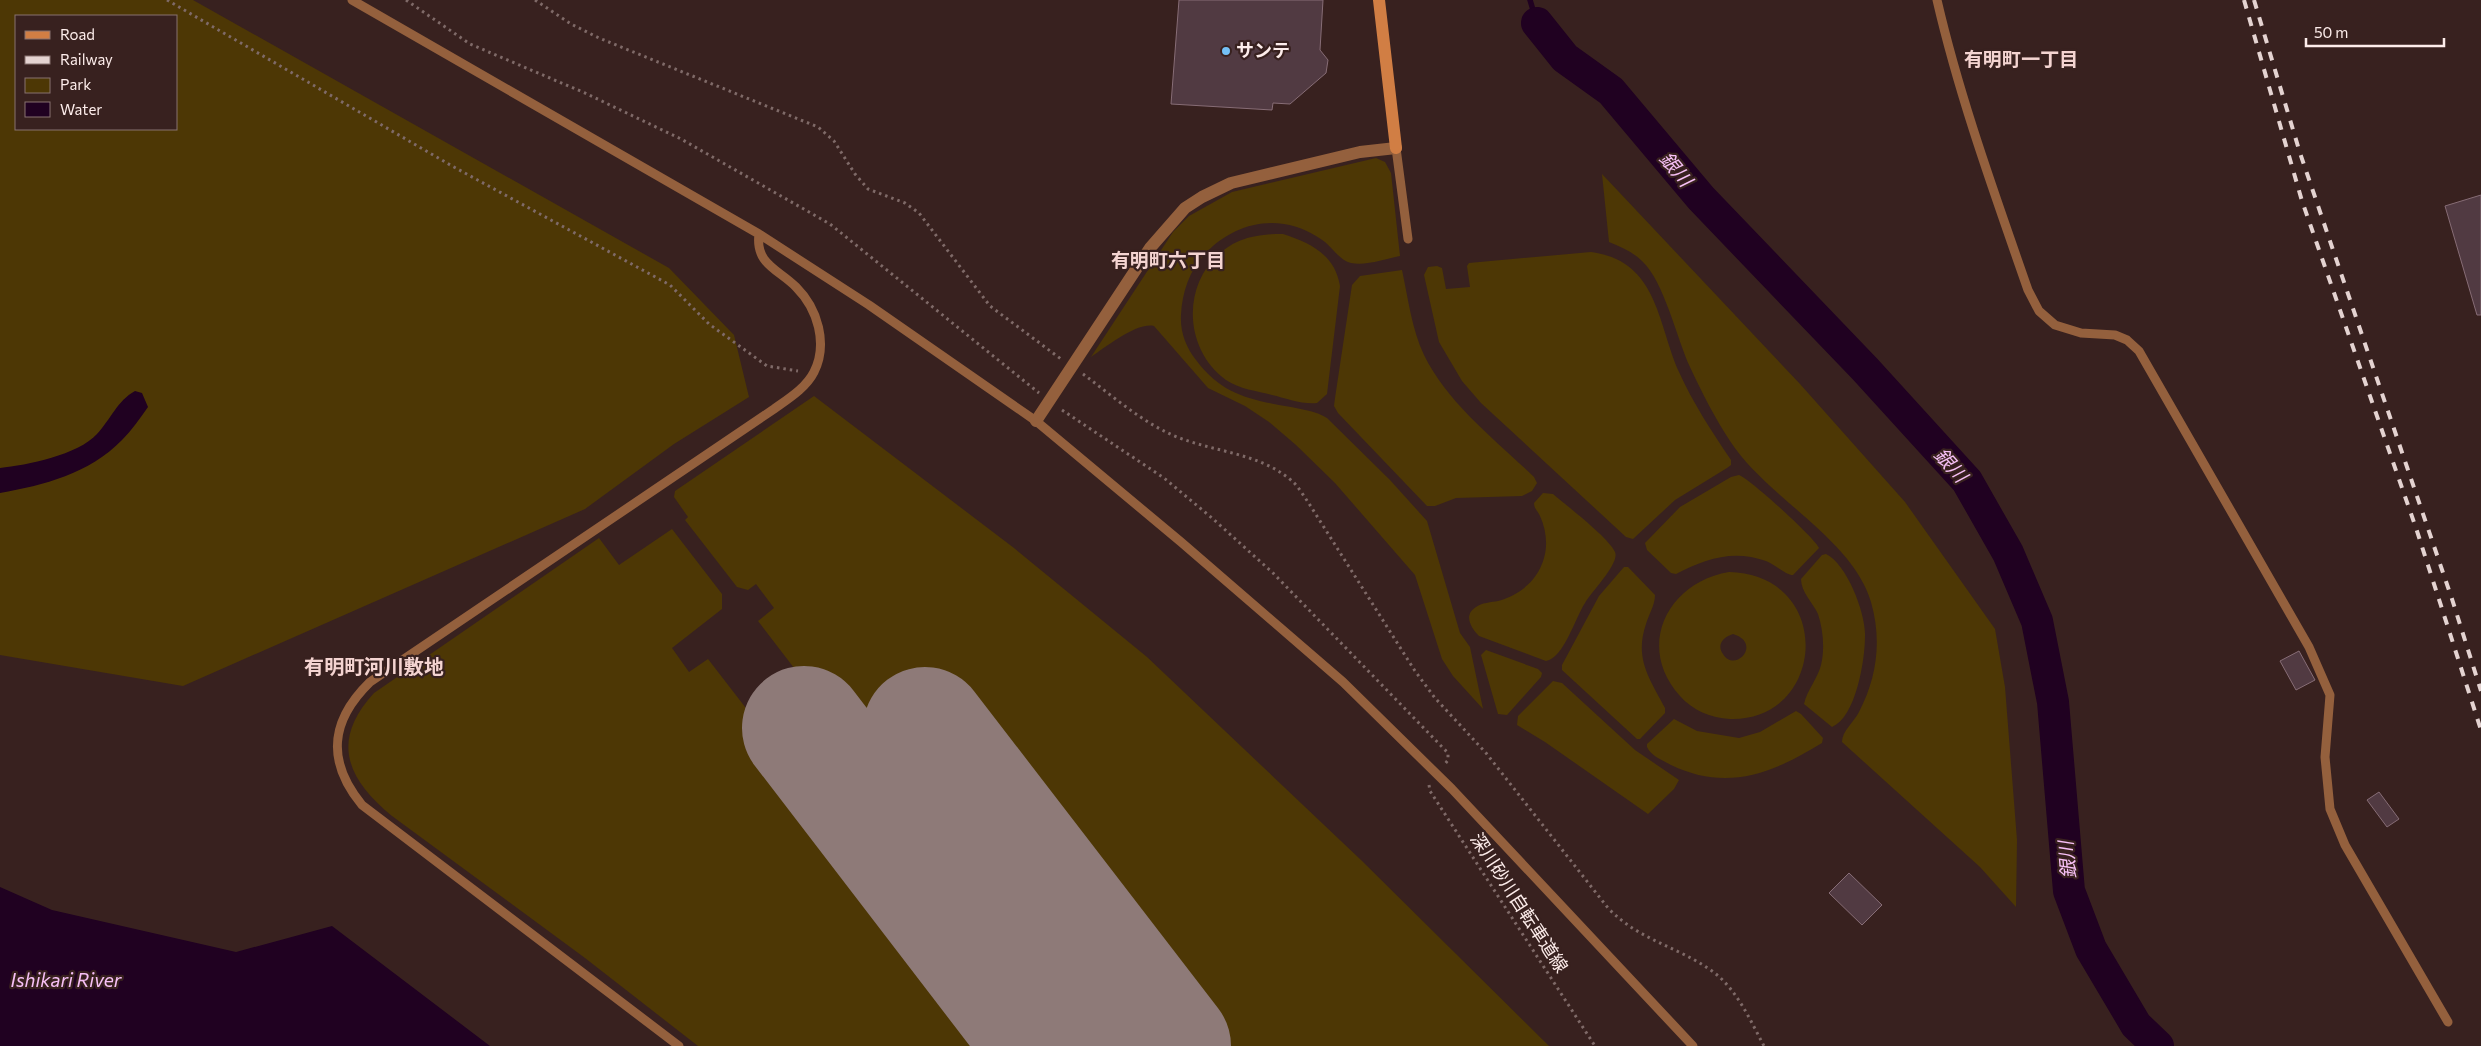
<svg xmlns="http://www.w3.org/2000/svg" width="2481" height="1046" viewBox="0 0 2481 1046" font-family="Commissioner,'Noto Sans JP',sans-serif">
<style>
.green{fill:#4d3705;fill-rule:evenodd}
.water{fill:#200121}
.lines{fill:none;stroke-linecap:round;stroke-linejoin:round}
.stream{stroke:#200121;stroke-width:5.5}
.river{stroke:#200121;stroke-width:32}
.runway{stroke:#8e7a78;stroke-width:124}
.building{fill:#513a42;stroke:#876d76}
.path{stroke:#7f6a68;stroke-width:3;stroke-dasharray:2.5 4;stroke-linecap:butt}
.lane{stroke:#94603d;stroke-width:9}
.street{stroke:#94603d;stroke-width:12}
.secondary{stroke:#d17e44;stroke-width:12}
.rail{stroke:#e4d3d1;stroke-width:4;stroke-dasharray:9 9;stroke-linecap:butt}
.poi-dot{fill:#74c0f6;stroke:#38211f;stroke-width:2}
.labels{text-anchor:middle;stroke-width:4.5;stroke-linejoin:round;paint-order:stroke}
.poi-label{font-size:18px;font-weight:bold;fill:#fdedeb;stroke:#38211f;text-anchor:start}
.street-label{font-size:18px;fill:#fdedeb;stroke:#38211f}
.neighbourhood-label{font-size:19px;font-weight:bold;fill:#f4d4d1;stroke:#38211f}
.water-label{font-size:19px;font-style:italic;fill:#f7c0f6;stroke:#38211f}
.quarter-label{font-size:20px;font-weight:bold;fill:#f4d4d1;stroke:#38211f}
</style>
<rect width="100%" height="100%" fill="#38211f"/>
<path class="green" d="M0 0H193L669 268 734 335 749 397 674 444 585 509 183 686 0 655ZM16 16H176V129H16Z
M1376 158 1385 162 1391 173 1400 256C1385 259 1366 266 1351 263 1341 261 1333 249 1325 242 1313 233 1299 226 1284 224 1255 219 1225 232 1206 253 1190 269 1182 292 1181 315 1180 332 1186 347 1196 360 1222 395 1251 400 1291 407 1304 410 1316 411 1327 418L1390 480 1427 521 1460 633 1470 647 1483 709 1453 676 1442 659 1415 575 1335 483 1296 445 1269 422 1245 406 1208 388 1154 326C1137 322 1106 347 1091 357L1173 232 1189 216 1232 192Z
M1602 174 1800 384 1905 502 1995 629 2005 687 2017 840 2016 907 1980 867 1842 742C1842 731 1854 722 1859 712 1877 678 1882 640 1871 602 1853 539 1766 497 1730 441 1715 418 1702 393 1690 367 1677 339 1664 281 1642 261 1633 252 1621 247 1609 242Z
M1283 234C1311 243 1335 255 1340 286L1327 394 1317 403C1304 405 1285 398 1272 395 1257 391 1239 389 1226 380 1177 344 1183 266 1239 241 1254 235 1267 234 1283 234Z
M1591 252C1658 261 1657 322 1679 372 1693 403 1712 432 1731 460V465L1727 468 1675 500 1633 539 1626 537 1481 403 1462 381 1439 342 1424 275 1428 267 1437 266 1442 268 1446 289 1470 287 1467 266 1469 263Z
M1402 270C1408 298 1412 330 1424 355 1448 404 1496 440 1534 477L1537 483 1532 491 1522 496 1456 498 1435 506H1427L1338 413 1334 406 1335 398 1352 285 1360 276Z
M814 396 1014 548 1147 657 1361 860 1549 1046H1084L758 621 774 608 756 584 748 590 737 587 685 520 688 517 674 497 675 491Z
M1739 475C1749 478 1816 539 1819 548L1793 575C1786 575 1774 564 1766 561 1733 549 1705 559 1676 574L1671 573 1647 550 1645 543 1680 507 1731 477Z
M1543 493 1553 494C1567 506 1609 538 1615 552 1620 563 1592 591 1585 603 1575 618 1564 658 1546 661L1479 636C1471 628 1463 615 1476 607 1481 603 1492 602 1498 601 1520 595 1538 580 1544 558 1548 545 1546 529 1540 516 1538 511 1534 509 1534 503Z
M672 529 722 594V609L672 648 689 672 708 659 1007 1046H698L585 958 392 816C347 779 330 741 374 693L599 538 619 565Z
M1826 554C1847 564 1866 614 1865 636 1865 660 1856 717 1832 727L1804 704C1807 690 1818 678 1821 665 1825 649 1823 629 1818 614 1813 603 1801 592 1801 579L1822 555Z
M1624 567H1628L1655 595C1655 605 1649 614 1646 624 1634 659 1650 679 1665 708V713L1640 739H1637L1562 670V665L1599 596Z
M1729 572C1836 575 1826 722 1730 719 1711 718 1692 710 1680 696 1635 646 1668 582 1729 572ZM1733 634C1763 643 1735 674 1723 654 1716 644 1724 637 1733 634Z
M1486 650 1538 669 1542 673 1541 677 1507 715 1498 714 1481 655Z
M1553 681 1562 683 1635 750 1679 780 1674 789 1648 814 1545 742 1517 725 1518 716Z
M774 695 805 698 1074 1046H1016L770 725Z
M1796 711 1801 714 1823 738 1822 743C1773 773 1727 792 1671 765 1662 760 1651 756 1647 747V744L1674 719 1697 731 1739 738 1760 732Z"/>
<path class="water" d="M135 391 142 393 148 407C140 418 132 430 122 440 89 474 44 485 0 493V468C27 465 78 455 97 434 111 419 117 401 135 391Z
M0 887 52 910 236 952 332 926 490 1046H0Z"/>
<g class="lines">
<path class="stream" d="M1530 0 1537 23"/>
<path class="river" d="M1537 23 1565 58 1611 91 1701 198 1865 369 1967 481 2008 553 2037 621 2053 702 2069 891 2091 949 2136 1025 2158 1046"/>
<path class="runway" d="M804 728 1048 1046
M925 729 1169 1046"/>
</g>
<path class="building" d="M1179 0H1323L1320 50 1328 60 1326 73 1290 104 1273 103 1272 110 1171 104Z
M2481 195V315H2477L2445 206Z
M2299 651 2315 680 2296 690 2280 661Z
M2379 792 2399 819 2387 827 2367 800Z
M1849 873 1882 905 1862 925 1829 893Z"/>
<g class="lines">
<path class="path" d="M167 0 452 166 670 285 709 324 767 366 798 371
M406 0 470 44 585 93 681 139 830 224 1039 393
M535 0 571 24 599 38 818 127 834 141 855 174 868 189 905 203 919 213 990 306 1061 359
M1083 374C1110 394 1137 418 1168 433 1207 452 1258 451 1292 481 1298 486 1303 495 1308 502L1415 671 1435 698 1486 753 1608 908C1640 941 1677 946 1712 971 1737 989 1750 1020 1764 1046
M1062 410 1164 478 1212 518 1273 573 1448 753V760L1445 764
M1429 785 1430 791 1595 1046"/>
<path class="lane" d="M352 0 759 234 869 305 1036 421 1181 542 1343 682 1452 789 1693 1046
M1937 0C1960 99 1995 195 2028 290L2039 311 2055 325 2081 333 2115 335 2127 340 2139 351 2309 647 2330 695 2325 757 2330 809 2345 845 2448 1022
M1396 148 1408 239
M679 1046 362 805C326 761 330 721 370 682L774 409C788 399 806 388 814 372 828 344 818 309 796 287 778 269 755 264 759 234"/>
<path class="street" d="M1036 421 1150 248 1185 208 1202 197 1231 183 1360 152 1396 148"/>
<path class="secondary" d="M1379 0 1396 148"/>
<path class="rail" d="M2244 0 2302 201 2416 528 2481 730
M2254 0 2300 153 2452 599 2481 691"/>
</g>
<circle class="poi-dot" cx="1226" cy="51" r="5"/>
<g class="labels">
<g class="poi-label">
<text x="1236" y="57">サンテ</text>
</g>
<g class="street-label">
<text transform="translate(1519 903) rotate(57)" y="6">深川砂川自転車道線</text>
</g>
<g class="neighbourhood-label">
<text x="2021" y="66">有明町一丁目</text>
<text x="1168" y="267">有明町六丁目</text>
</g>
<g class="water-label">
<text transform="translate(1676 169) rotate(50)" y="7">銀川</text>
<text transform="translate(1951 465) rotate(48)" y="7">銀川</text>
<text transform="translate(2067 860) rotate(-95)" y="7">銀川</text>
<text x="66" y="987">Ishikari River</text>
</g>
<g class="quarter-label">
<text x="374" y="674">有明町河川敷地</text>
</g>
</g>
<rect x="15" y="15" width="162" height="115" fill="#38211f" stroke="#877371"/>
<rect x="25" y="31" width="25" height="8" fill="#d17e44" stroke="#877371"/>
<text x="60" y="40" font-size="15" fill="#fdedeb">Road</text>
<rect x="25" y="56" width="25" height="8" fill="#e4d3d1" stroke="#877371"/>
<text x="60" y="65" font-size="15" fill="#fdedeb">Railway</text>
<rect x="25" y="78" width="25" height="15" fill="#4d3705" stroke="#877371"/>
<text x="60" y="90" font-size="15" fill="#fdedeb">Park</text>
<rect x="25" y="102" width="25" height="15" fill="#200121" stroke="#877371"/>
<text x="60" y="115" font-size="15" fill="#fdedeb">Water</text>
<path d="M2306 38v8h138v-8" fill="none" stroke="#fdedeb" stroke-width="2.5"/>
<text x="2314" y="38" font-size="15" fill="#fdedeb" stroke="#38211f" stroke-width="4" paint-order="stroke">50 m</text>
</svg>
